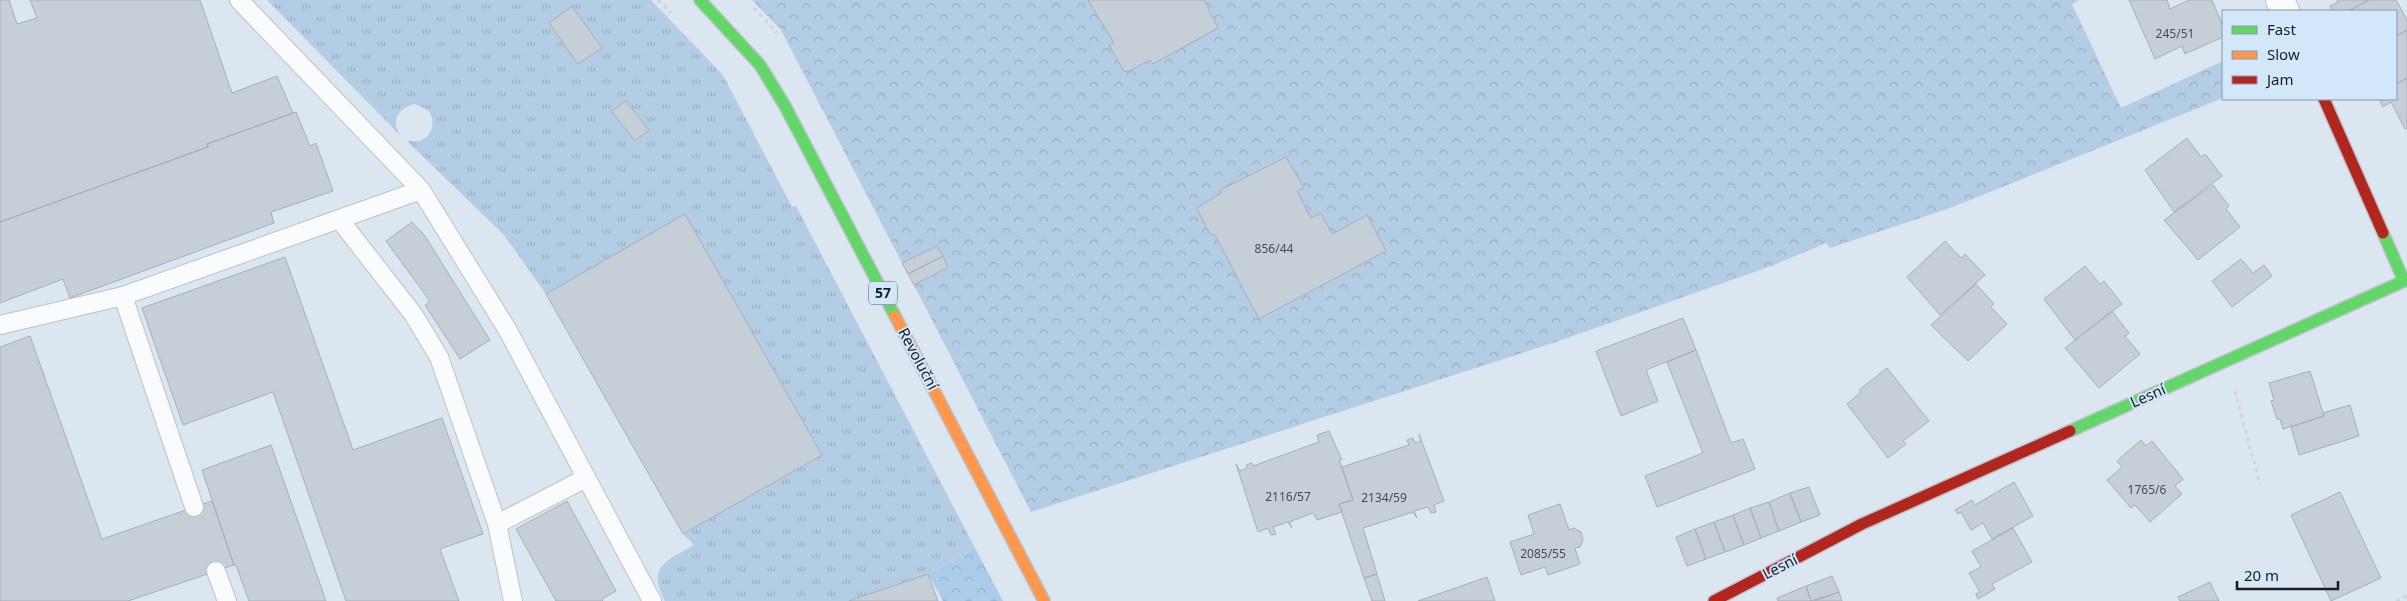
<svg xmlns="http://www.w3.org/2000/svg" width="2407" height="601" viewBox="0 0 2407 601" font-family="'Noto Sans',sans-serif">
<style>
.grass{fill:url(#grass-tufts);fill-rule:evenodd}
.forest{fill:url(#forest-crowns)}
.park{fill:url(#park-crowns)}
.building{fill:#c6cfd7;stroke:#a7afb7}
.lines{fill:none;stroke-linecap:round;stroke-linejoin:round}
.lane-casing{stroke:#bac3cc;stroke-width:20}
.street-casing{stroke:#bac3cc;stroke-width:30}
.fast-casing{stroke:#bac3cc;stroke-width:14}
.slow-casing{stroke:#bac3cc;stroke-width:14}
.jam-casing{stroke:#bac3cc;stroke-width:14}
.path{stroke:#d2d5d8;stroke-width:3;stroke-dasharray:4 4;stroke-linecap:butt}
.lane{stroke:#fafbfd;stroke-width:18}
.street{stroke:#fafbfd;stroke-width:28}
.fast{stroke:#63d668;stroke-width:11}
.slow{stroke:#ff974d;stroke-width:11}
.jam{stroke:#b3261e;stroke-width:11}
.labels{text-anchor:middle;stroke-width:4;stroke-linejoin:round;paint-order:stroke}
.number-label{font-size:12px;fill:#444d53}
.shield{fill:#d2e7fa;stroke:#4f5b65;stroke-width:1}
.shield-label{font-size:14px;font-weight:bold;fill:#171f25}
.street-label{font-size:15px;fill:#171f25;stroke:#d2e7fa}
</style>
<defs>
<pattern id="grass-tufts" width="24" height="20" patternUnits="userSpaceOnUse" patternTransform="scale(1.25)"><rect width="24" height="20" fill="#b3cde4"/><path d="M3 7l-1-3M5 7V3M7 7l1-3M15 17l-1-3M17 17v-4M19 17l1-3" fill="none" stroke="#99b0c3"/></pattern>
<pattern id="forest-crowns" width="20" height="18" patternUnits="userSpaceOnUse" patternTransform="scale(1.25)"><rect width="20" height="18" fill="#abcdeb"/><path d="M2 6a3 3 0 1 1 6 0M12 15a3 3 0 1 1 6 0" fill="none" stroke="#92b0c9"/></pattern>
<pattern id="park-crowns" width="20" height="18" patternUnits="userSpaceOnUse" patternTransform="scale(1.25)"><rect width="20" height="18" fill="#b3cde4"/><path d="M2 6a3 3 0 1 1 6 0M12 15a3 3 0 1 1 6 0" fill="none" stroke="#99b0c3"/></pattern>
</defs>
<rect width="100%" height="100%" fill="#dbe6f1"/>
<path class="grass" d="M267 0H651L723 75 792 207 796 206 975 548 928 574 849 601H665C646 566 667 561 694 545L683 534 822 455 685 215 546 294 504 235 407 141H420C433 135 436 121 428 110L415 104C399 107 389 122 401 136ZM572 7 602 48 578 64 549 23ZM626 101 648 130 635 141 612 111Z"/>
<path class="forest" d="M975 548 1003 601H943L928 574Z"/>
<path class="park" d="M752 0H2079L2072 4 2121 108 2223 61V98L1950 208 1830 248 1826 243 1774 265 1559 341 1031 512 914 285 948 267 937 246 902 263 781 30Z"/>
<path class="building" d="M0 0H9L17 24 37 18 30 0H200L232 93 277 76 293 113 207 144 208 147 0 222Z
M1088 0H1204L1218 28 1153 64 1150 60 1127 72 1124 71 1109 45 1114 43Z
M2129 0H2167L2170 9 2189 0H2212L2223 26V37L2185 54 2182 46 2155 59Z
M2337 0H2369L2348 11H2332L2330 6 2338 2Z
M2369 0H2396L2407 20V30L2396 36V11H2348Z
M572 6 602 48 578 64 549 23Z
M2407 30V78L2396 84V36Z
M2407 78V128L2405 129 2391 102 2383 107 2379 99H2396V84Z
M626 101 649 130 635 141 611 111Z
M296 112 310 146 316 143 333 191 271 212 274 223 70 298 63 279 0 303V222L208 147 207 144Z
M2187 138 2201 157 2205 154 2222 176 2174 212 2145 170Z
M1286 157 1304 188 1297 191 1311 218 1321 213 1332 234 1367 215 1386 251 1259 319 1215 235 1210 234 1197 209 1198 207 1221 193 1220 190Z
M2213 185 2229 206 2226 209 2240 227 2198 260 2164 220Z
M685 214 822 455 683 534 546 294Z
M412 222 425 236 490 340 460 359 425 305 430 301 386 241Z
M1945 241 1961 258 1965 254 1985 275 1940 315 1907 277Z
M937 246 943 256 908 274 902 263Z
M943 256 948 267 914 285 908 274Z
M285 257 353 450 442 418 483 534 440 549 459 601H346L273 392 183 425 142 308Z
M2241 259 2253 273 2264 265 2272 276 2232 307 2212 281Z
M2085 266 2100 284 2104 281 2122 304 2075 340 2044 299Z
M1976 284 1994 304 1991 307 2007 324 1968 361 1931 325Z
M2112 311 2129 333 2125 336 2140 354 2099 388 2065 348Z
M1683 318 1696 350 1646 370 1658 401 1621 416 1596 351Z
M30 336 102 539 212 501 234 565 128 601H0V347Z
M1696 350 1731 443 1743 439 1755 469 1657 507 1645 476 1703 453 1667 362Z
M1887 368 1929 421 1903 441 1906 444 1888 458 1847 404 1861 392 1859 390Z
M2310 371 2324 416 2283 429 2280 419H2277L2271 401 2274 400 2269 383Z
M2350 405 2359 436 2299 455 2291 427 2324 416 2323 413Z
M1329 431 1342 460H1339L1353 500 1339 504 1342 512 1317 520 1313 513 1289 522 1292 528 1288 522 1273 527 1276 534 1271 535 1268 528 1258 532 1236 464 1240 471 1247 468 1246 465 1252 463 1253 466 1319 442 1317 435Z
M1419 434 1444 501 1434 505 1436 512 1431 513 1428 507 1414 511 1417 518 1413 512 1363 528 1377 574 1364 578 1339 504 1353 500 1342 467 1409 445 1407 440 1413 438 1415 443 1421 441Z
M2141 440 2146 446 2152 441 2183 479 2175 486 2182 494 2150 522 2135 505 2131 508 2107 480 2122 467 2117 461Z
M271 445 326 601H249L236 565H234L202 470Z
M2014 482 2033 516 1992 539 1983 523 1971 530 1961 512 1958 514 1955 510 1972 500 1975 505Z
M1809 487 1820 515 1801 522 1790 493Z
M2340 492 2381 578 2331 601 2291 515Z
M1790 493 1801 522 1779 531 1769 502Z
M567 501 616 591 602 599 603 601H556L516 529Z
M1769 502 1779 531 1761 538 1750 508Z
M1560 504 1569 530 1574 528 1581 532 1583 540 1580 547 1575 548 1580 564 1548 575 1545 567 1521 575 1510 542 1534 534 1528 515Z
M1750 508 1761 538 1744 545 1733 515Z
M1733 515 1744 545 1725 552 1714 522Z
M1714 522 1725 552 1706 559 1695 529Z
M2013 528 2032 562 1992 584 1995 589 1978 599 1976 594 1980 592 1969 573 1981 567 1972 551Z
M1695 529 1706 559 1687 566 1676 537Z
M928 574 938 601H849Z
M1377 574 1385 601H1372L1364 578Z
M1832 576 1839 592 1811 601 1806 586Z
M1487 577 1495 601H1418Z
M2210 582 2219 601H2180L2178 597Z
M1806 586 1811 601H1778L1777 598Z
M1839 592 1842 601H1814Z"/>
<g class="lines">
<defs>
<path id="lane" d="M239 0 421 190 507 329 652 601
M339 219 413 314 439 357 497 524 513 601
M123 296 194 507
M0 325 123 296 421 190
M497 524 586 478
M216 571 227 601"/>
<path id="street" d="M2280 0 2285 11"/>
<path id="fast" d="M700 0 760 65 785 106 895 316
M2070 431 2404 281 2383 233"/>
<path id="slow" d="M895 316 1044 601"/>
<path id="jam" d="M2324 99 2383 233
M1714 601 1862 524 2070 431"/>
</defs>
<use href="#lane" class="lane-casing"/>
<use href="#street" class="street-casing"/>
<use href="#fast" class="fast-casing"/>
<use href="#slow" class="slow-casing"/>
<use href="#jam" class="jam-casing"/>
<path class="path" d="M658 0 671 13
M754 8 777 33
M2235 391 2260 484
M2396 601 2407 596"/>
<use href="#lane" class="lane"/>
<use href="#street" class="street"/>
<use href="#fast" class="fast"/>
<use href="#slow" class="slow"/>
<use href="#jam" class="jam"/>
</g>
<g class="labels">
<g class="number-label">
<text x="2175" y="38">245/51</text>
<text x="1274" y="253">856/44</text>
<text x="2147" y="494">1765/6</text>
<text x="1288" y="501">2116/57</text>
<text x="1384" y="502">2134/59</text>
<text x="1543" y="558">2085/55</text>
</g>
<rect class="shield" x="869" y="281.5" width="28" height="23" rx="4"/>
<g class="shield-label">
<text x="883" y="298">57</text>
</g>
<g class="street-label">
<text transform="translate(918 359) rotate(62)" y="5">Revoluční</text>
<text transform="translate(2148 396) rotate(-24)" y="5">Lesní</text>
<text transform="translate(1780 567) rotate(-27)" y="5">Lesní</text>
</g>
</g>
<rect x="2222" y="10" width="175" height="90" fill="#d2e7fa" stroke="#8797a5"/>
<rect x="2232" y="26" width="25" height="8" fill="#63d668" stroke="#8797a5"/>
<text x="2267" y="35" font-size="15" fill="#171f25">Fast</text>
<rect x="2232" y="51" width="25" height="8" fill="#ff974d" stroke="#8797a5"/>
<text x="2267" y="60" font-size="15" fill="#171f25">Slow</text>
<rect x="2232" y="76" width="25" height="8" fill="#b3261e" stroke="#8797a5"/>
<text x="2267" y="85" font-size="15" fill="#171f25">Jam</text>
<path d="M2237 581v8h101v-8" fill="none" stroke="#171f25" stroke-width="2.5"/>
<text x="2244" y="581" font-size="15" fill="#171f25" stroke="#d2e7fa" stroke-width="4" paint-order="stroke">20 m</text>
</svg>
